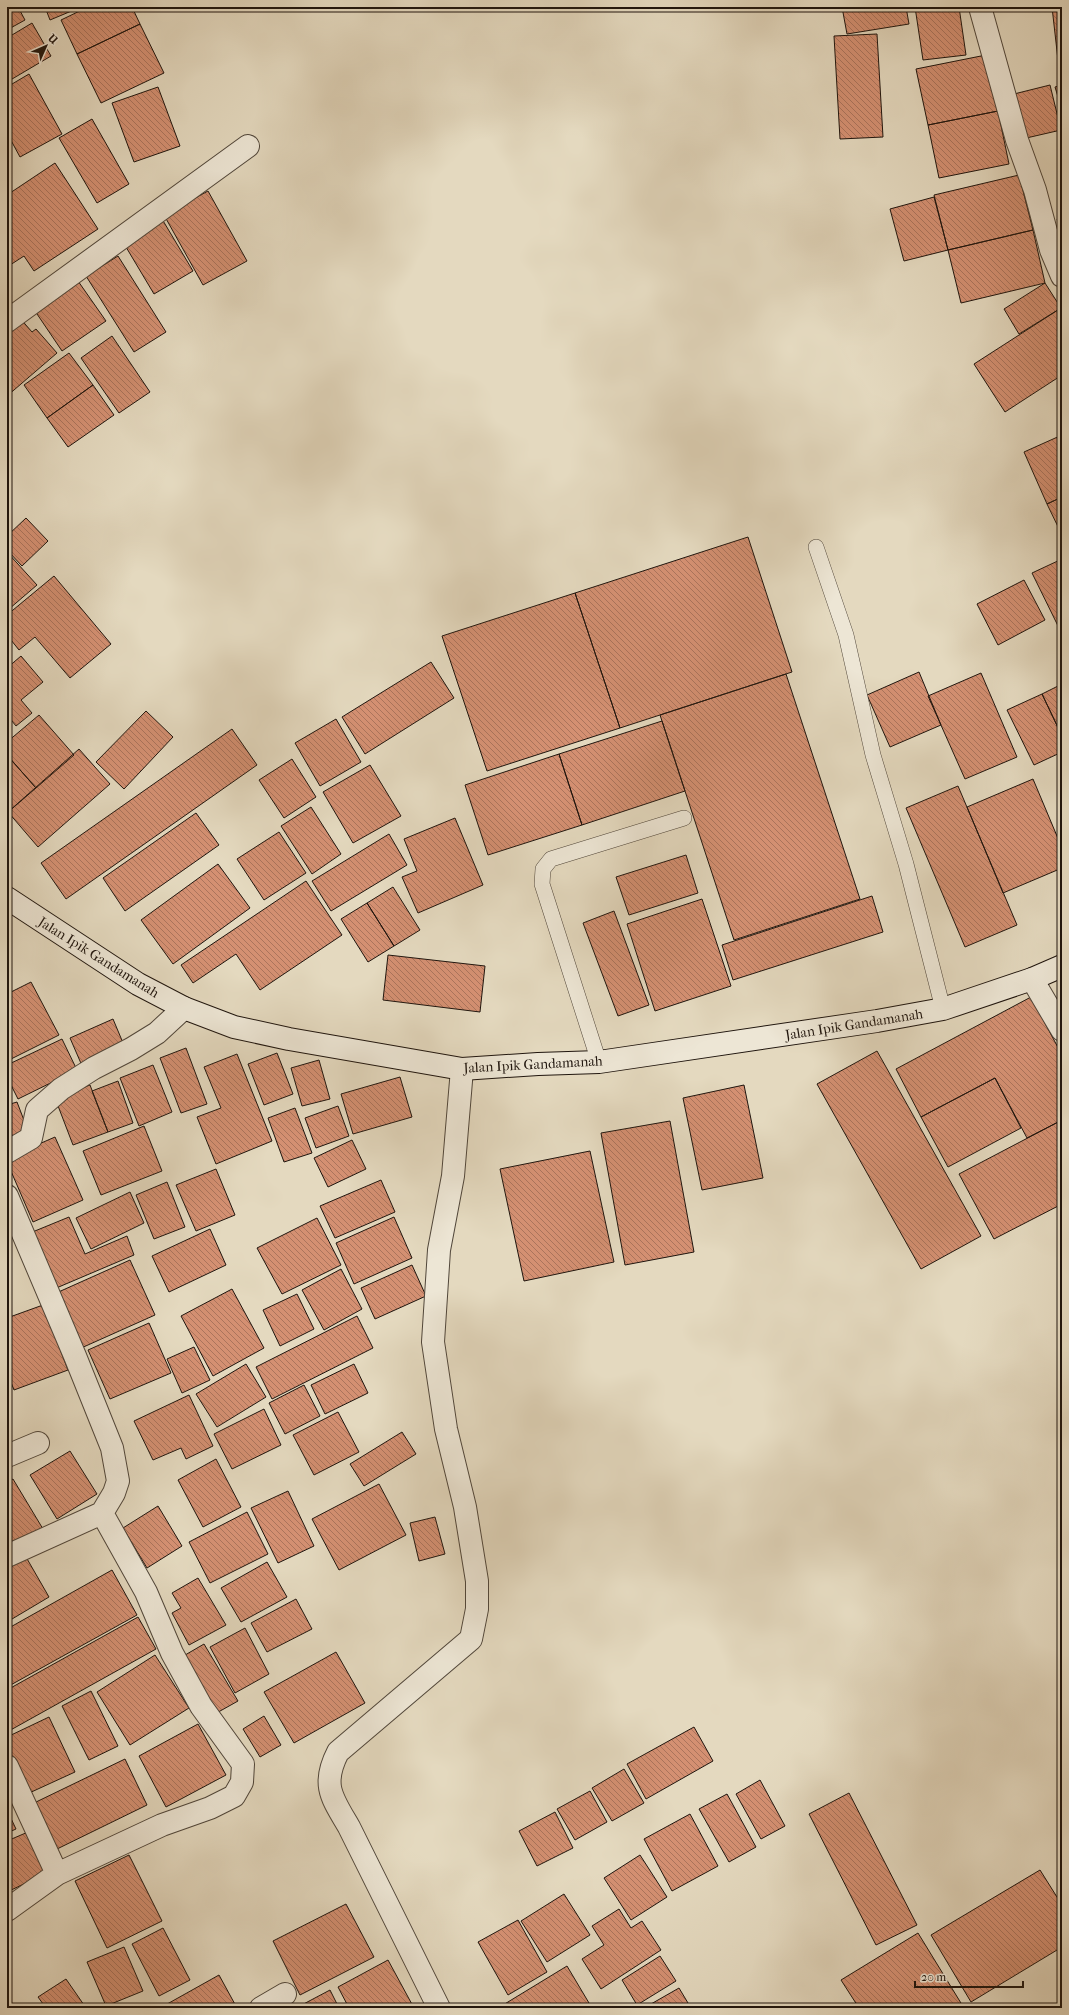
<svg xmlns="http://www.w3.org/2000/svg" width="1069" height="2015" viewBox="0 0 1069 2015" font-family="'IM FELL French Canon',serif">
<style>
.building{fill:url(#building-back-hatch);stroke:#1f150e}
.lines{fill:none;stroke-linecap:round;stroke-linejoin:round}
.lane-casing{stroke:#50463a;stroke-width:16}
.street-casing{stroke:#50463a;stroke-width:24}
.secondary-casing{stroke:#1f150e;stroke-width:24}
.lane{stroke:#ede6d5;stroke-width:15}
.street{stroke:#ede6d5;stroke-width:22}
.secondary{stroke:#ede6d5;stroke-width:22}
.labels{text-anchor:middle;stroke-width:3.5;stroke-linejoin:round;paint-order:stroke}
.street-label{font-size:14px;fill:#1f150e;stroke:#ede6d5}
</style>
<defs>
<pattern id="building-back-hatch" width="6" height="6" patternUnits="userSpaceOnUse"><rect width="6" height="6" fill="#d49072"/><path d="M-1 5l2 2M0 0l6 6M5-1l2 2" fill="none" stroke="#ab745c"/></pattern>
</defs>
<rect width="100%" height="100%" fill="#e4d9bf"/>
<filter id="stains"><feTurbulence type="fractalNoise" baseFrequency=".005" numOctaves="4"/><feColorMatrix values="0 0 0 0 .2 0 0 0 0 .09 0 0 0 0 .02 0 0 0 .5 -.17"/></filter>
<radialGradient id="worn" r=".72"><stop offset=".6" stop-color="#630" stop-opacity="0"/><stop offset="1" stop-color="#630" stop-opacity=".3"/></radialGradient>
<path class="building" d="M7 7H18L25 20 7 30Z
M45 7H81L50 20Z
M88 7H132L140 24 77 54 61 20Z
M842 7H906L909 24 847 34Z
M915 7H959L966 55 923 60Z
M986 7H1009L988 13Z
M1052 7H1062V69H1059Z
M32 23 51 56 7 82V38Z
M140 24 164 73 101 103 77 54Z
M877 34 883 137 840 139 834 36Z
M986 55 998 111 928 125 916 69Z
M29 74 62 134 20 157 7 133V87Z
M1050 85 1061 130 1022 139 1010 95Z
M1062 85V110L1055 87Z
M158 87 180 146 134 162 112 103Z
M998 111 1009 164 939 178 928 125Z
M92 119 129 184 97 203 59 138Z
M55 163 98 229 34 271 24 256 7 267V195Z
M1019 175 1033 230 948 250 934 195Z
M208 191 247 261 203 285 164 215Z
M934 197 948 250 904 261 890 209Z
M1062 216V229L1057 219Z
M162 219 193 271 154 294 123 242Z
M1033 230 1045 283 961 303 948 250Z
M118 256 166 332 134 352 86 276Z
M78 281 106 321 62 351 35 311Z
M1045 283 1061 308 1019 334 1004 309Z
M1061 308 1062 375 1005 412 974 364Z
M19 317 32 332 36 329 57 353 7 396V328Z
M112 336 150 392 119 413 81 358Z
M69 353 93 385 47 418 24 385Z
M93 385 114 415 68 447 47 418Z
M1062 435V497L1047 504 1024 452Z
M1062 497V535L1047 504Z
M26 518 48 541 22 566 7 550V536Z
M748 537 792 672 620 728 575 593Z
M7 552 37 585 9 609 7 606Z
M1062 559V629L1060 630 1032 573Z
M54 576 111 644 70 678 35 637 19 650 7 635V615Z
M1024 580 1045 620 998 645 977 604Z
M575 593 620 728 487 771 442 636Z
M21 656 43 682 21 700 32 713 16 726 7 715V668Z
M431 662 454 698 365 754 342 717Z
M919 672 941 725 890 747 867 695Z
M981 673 1017 757 965 779 928 696Z
M786 674 860 899 734 940 660 715Z
M1062 684V736L1042 694Z
M1042 694 1062 736V752L1034 765 1007 710Z
M146 711 173 737 124 789 96 762Z
M39 715 74 755 36 788 7 755V742Z
M336 719 361 762 320 786 295 743Z
M662 721 685 791 582 825 559 754Z
M232 729 257 765 66 899 41 863Z
M79 749 110 784 38 847 8 812Z
M559 754 582 825 488 855 465 785Z
M7 755 36 788 7 813Z
M292 759 316 797 284 818 259 780Z
M370 765 401 816 353 843 323 792Z
M1062 771V785L1058 773Z
M1033 779 1062 848V868L1003 893 967 807Z
M958 786 1017 925 965 947 906 808Z
M311 807 341 854 312 874 281 826Z
M196 813 219 845 125 911 103 878Z
M455 818 483 885 418 913 402 877 417 871 404 839Z
M279 832 306 873 264 900 237 859Z
M389 834 407 865 331 911 312 881Z
M686 855 698 893 629 915 616 877Z
M218 864 250 908 173 964 141 920Z
M306 881 342 935 260 990 236 954 193 983 181 965Z
M393 887 420 930 394 946 367 903Z
M872 896 883 932 733 980 722 945Z
M702 899 731 986 655 1011 627 924Z
M367 903 394 946 368 962 341 919Z
M614 911 649 1005 618 1016 583 923Z
M388 955 485 966 480 1012 383 1000Z
M31 982 59 1035 7 1061V994Z
M1031 997 1062 1055V1120L1027 1138 995 1078 921 1117 896 1069Z
M113 1019 126 1050 83 1068 70 1038Z
M62 1039 77 1070 18 1099 7 1077V1065Z
M186 1048 207 1104 181 1113 160 1058Z
M877 1051 981 1236 921 1269 817 1084Z
M277 1053 293 1094 264 1105 248 1064Z
M237 1054 272 1141 216 1164 197 1117 221 1108 204 1067Z
M319 1060 330 1099 302 1106 291 1068Z
M153 1065 172 1112 139 1126 120 1078Z
M400 1077 412 1117 353 1134 341 1094Z
M995 1078 1021 1128 948 1167 921 1117Z
M118 1081 133 1123 108 1132 92 1091Z
M90 1085 108 1132 73 1145 55 1098Z
M744 1085 763 1178 702 1190 683 1098Z
M17 1102 30 1136 7 1144V1105Z
M338 1106 349 1136 316 1148 305 1118Z
M295 1108 312 1153 284 1162 268 1118Z
M1062 1120V1204L994 1239 959 1174Z
M670 1121 694 1252 625 1265 601 1133Z
M144 1126 162 1171 101 1195 83 1151Z
M55 1137 83 1200 33 1222 7 1162V1158Z
M352 1140 366 1169 328 1187 314 1158Z
M590 1151 614 1262 524 1281 500 1169Z
M216 1169 235 1215 196 1231 176 1185Z
M381 1180 395 1212 335 1238 320 1206Z
M167 1182 185 1227 154 1239 136 1195Z
M130 1192 144 1223 91 1249 76 1218Z
M69 1217 85 1254 127 1236 134 1255 54 1289 30 1233Z
M394 1217 412 1258 354 1284 336 1243Z
M317 1218 341 1265 282 1294 257 1248Z
M7 1224 13 1237 7 1240Z
M210 1229 226 1265 169 1292 152 1256Z
M130 1260 155 1315 79 1349 54 1294Z
M412 1265 426 1296 375 1319 361 1288Z
M341 1269 362 1309 324 1330 302 1290Z
M232 1289 264 1348 213 1376 181 1316Z
M297 1294 314 1329 280 1346 263 1310Z
M43 1305 68 1370 14 1390 7 1372V1318Z
M357 1316 373 1348 272 1399 256 1367Z
M149 1323 171 1373 110 1399 88 1350Z
M194 1347 210 1380 182 1393 167 1359Z
M246 1364 266 1397 217 1427 196 1394Z
M354 1364 368 1393 325 1414 311 1385Z
M7 1381 11 1389 7 1391Z
M304 1385 320 1416 285 1434 269 1403Z
M189 1395 213 1446 186 1459 181 1448 153 1460 134 1421Z
M264 1409 281 1445 232 1469 214 1434Z
M338 1412 359 1452 314 1475 293 1435Z
M402 1432 416 1454 364 1486 350 1464Z
M70 1451 97 1494 57 1519 30 1475Z
M216 1459 241 1507 203 1527 178 1480Z
M13 1479 43 1529 7 1551V1482Z
M379 1484 406 1535 339 1570 312 1519Z
M288 1491 314 1546 278 1563 251 1508Z
M158 1506 182 1546 147 1568 123 1528Z
M247 1512 268 1554 210 1583 189 1542Z
M435 1517 445 1554 419 1561 410 1523Z
M26 1557 49 1597 7 1622V1568Z
M267 1562 287 1597 241 1622 221 1588Z
M112 1570 137 1615 7 1687V1629Z
M198 1578 226 1625 189 1645 172 1613 181 1608 172 1593Z
M296 1599 312 1629 267 1652 251 1623Z
M138 1617 156 1649 7 1732V1690Z
M245 1628 269 1674 235 1693 210 1647Z
M204 1644 238 1701 213 1715 180 1658Z
M336 1652 365 1703 294 1743 264 1692Z
M155 1655 189 1708 130 1745 97 1692Z
M91 1691 118 1746 89 1760 62 1706Z
M264 1716 281 1745 260 1757 243 1729Z
M49 1717 75 1772 27 1794 7 1750V1737Z
M198 1724 226 1775 166 1807 139 1756Z
M694 1727 713 1761 646 1799 627 1764Z
M125 1759 147 1805 57 1849 34 1803Z
M624 1769 644 1803 612 1821 592 1788Z
M760 1780 785 1826 761 1839 736 1794Z
M590 1791 607 1822 575 1840 557 1809Z
M849 1793 917 1925 876 1945 809 1814Z
M727 1794 756 1847 729 1862 699 1809Z
M7 1810 16 1829 7 1833Z
M555 1812 573 1848 537 1866 519 1831Z
M690 1814 718 1866 672 1891 644 1839Z
M28 1832 47 1873 7 1892V1841Z
M129 1855 162 1921 107 1948 75 1881Z
M640 1855 667 1897 631 1920 604 1878Z
M1040 1870 1062 1905V1947L971 2002 931 1935Z
M564 1894 590 1935 547 1962 521 1921Z
M346 1904 374 1957 300 1995 273 1941Z
M619 1909 631 1928 642 1921 661 1950 601 1989 582 1959 604 1945 592 1926Z
M518 1920 547 1972 508 1995 478 1942Z
M163 1928 190 1980 159 1996 132 1944Z
M918 1933 964 2008H859L841 1980Z
M124 1947 143 1991 106 2006 87 1962Z
M660 1956 676 1981 637 2005 622 1980Z
M388 1960 414 2008H349L338 1987Z
M567 1966 589 2003 581 2008H505L503 2005Z
M219 1975 237 2008H160Z
M66 1979 84 2005 80 2008H46L38 1997Z
M679 1988 691 2008H644Z
M330 1990 339 2008H296Z"/>
<g class="lines">
<defs>
<path id="lane" d="M816 547 846 635 873 755 906 864 943 1009
M599 1062 542 884 543 869 551 859 684 818"/>
<path id="street" d="M980 7 1017 140 1035 190 1051 250 1062 276
M7 321 248 146
M1032 979 1062 1030
M7 1152 31 1138 37 1110 61 1089 94 1068 131 1049 157 1033 184 1008
M7 1196 75 1356 112 1448 118 1481 114 1493 102 1513 146 1592 172 1653 201 1706 243 1764 242 1782 234 1796 210 1808 162 1825 57 1874 7 1910
M7 1456 38 1443
M7 1556 102 1513
M7 1766 57 1874
M261 2008 285 1994
M439 2008 349 1827C332 1798 321 1785 338 1752L471 1639 477 1609V1581L465 1507 446 1429 433 1342 439 1250 453 1176 462 1069"/>
<path id="secondary" d="M7 898 138 984 184 1008 234 1027 289 1039 462 1069 538 1064 599 1062 877 1021 943 1009 1032 979 1062 966"/>
</defs>
<use href="#lane" class="lane-casing"/>
<use href="#street" class="street-casing"/>
<use href="#secondary" class="secondary-casing"/>
<use href="#lane" class="lane"/>
<use href="#street" class="street"/>
<use href="#secondary" class="secondary"/>
</g>
<g class="labels">
<g class="street-label">
<text transform="translate(99 957) rotate(32)" y="5">Jalan Ipik Gandamanah</text>
<text transform="translate(854 1024) rotate(-9)" y="5">Jalan Ipik Gandamanah</text>
<text transform="translate(533 1064) rotate(-3)" y="5">Jalan Ipik Gandamanah</text>
</g>
</g>
<rect width="1069" height="2015" fill="none" stroke="#e4d9bf" stroke-width="24"/>
<rect x="8" y="8" width="1053" height="1999" fill="none" stroke="#1f150e" stroke-width="2"/>
<rect x="12" y="12" width="1045" height="1991" fill="none" stroke="#1f150e"/>
<g transform="translate(46 46) rotate(45)" stroke="#ede6d5" stroke-width="3" paint-order="stroke">
<path d="M0-3L7 15L0 10L-7 15Z" fill="#1f150e"/>
<text y="-6" font-size="11" font-weight="bold" text-anchor="middle" fill="#1f150e">U</text>
</g>
<path d="M915 1981v6h108v-6" fill="none" stroke="#1f150e" stroke-width="2"/>
<text x="921" y="1981" font-size="12" fill="#1f150e" stroke="#ede6d5" stroke-width="3" paint-order="stroke">20 m</text>
<rect width="100%" height="100%" filter="url(#stains)"/>
<rect width="100%" height="100%" fill="url(#worn)"/>
</svg>
